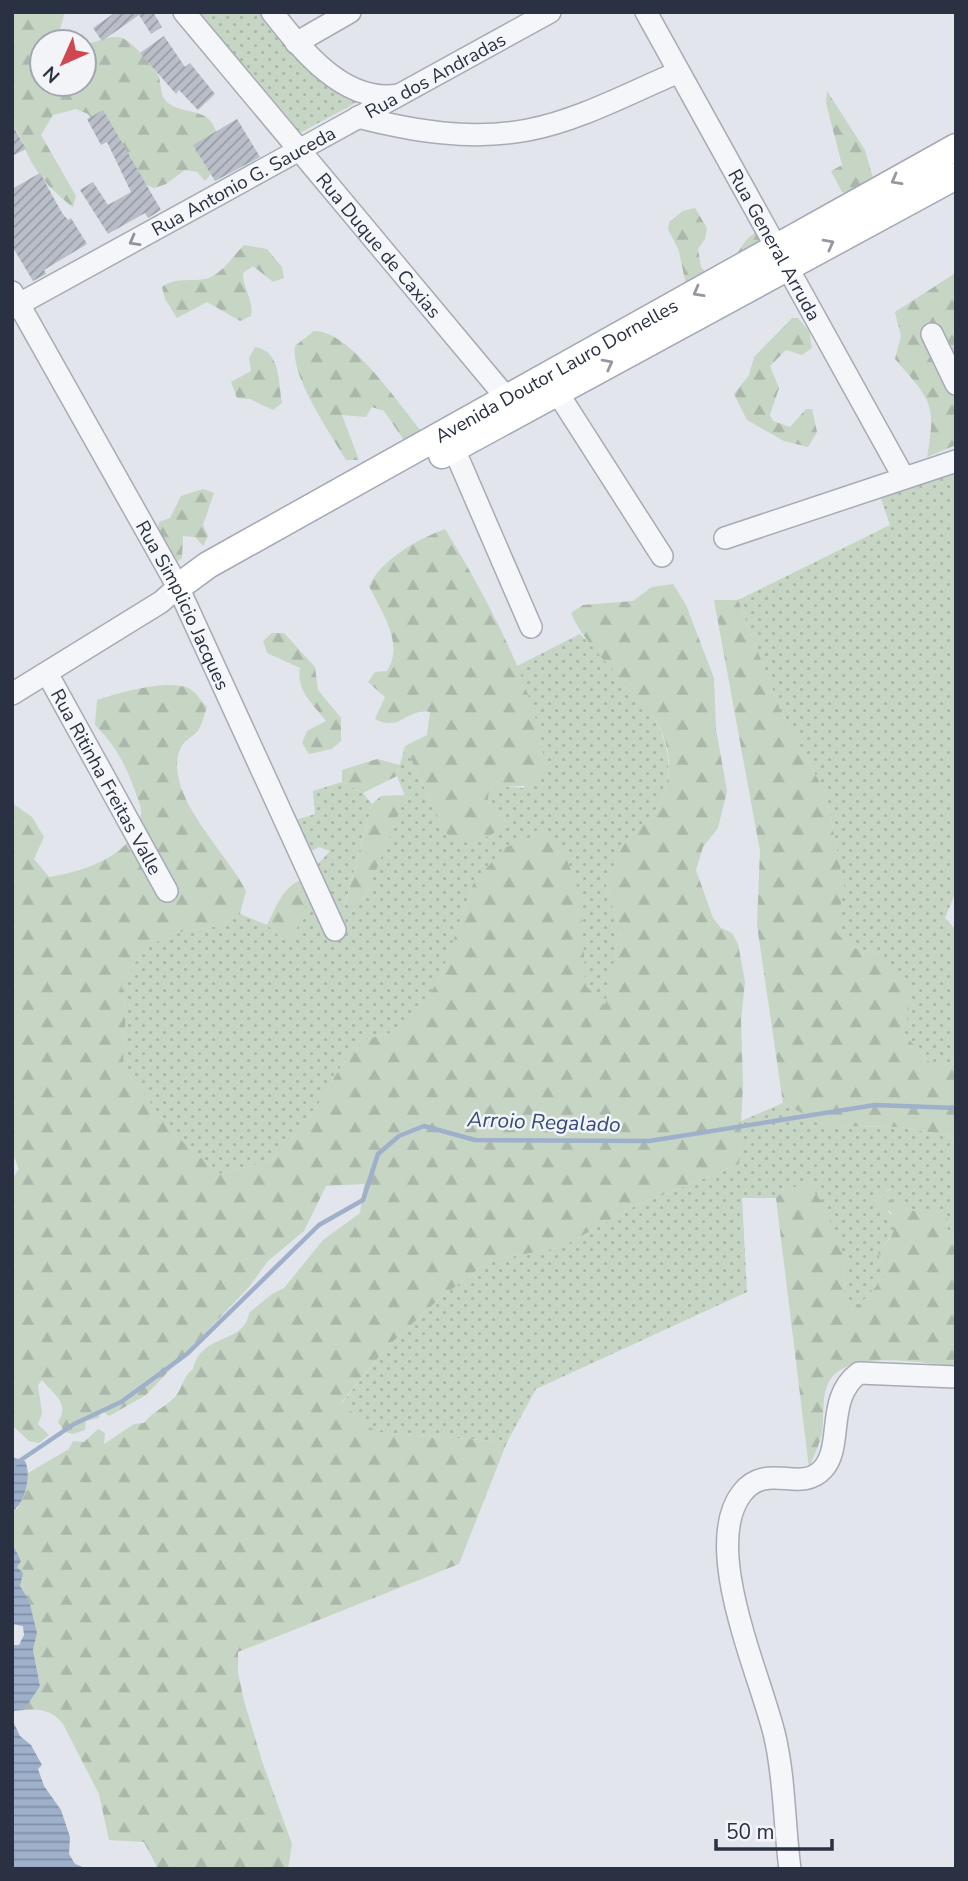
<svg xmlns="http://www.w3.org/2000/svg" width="968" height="1881" viewBox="0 0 968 1881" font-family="'Nunito Sans',sans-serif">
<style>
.grass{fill:url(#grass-dots)}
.forest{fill:url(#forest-firs)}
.water{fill:url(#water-rules)}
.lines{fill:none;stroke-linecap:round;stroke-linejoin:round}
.stream{stroke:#9eb0ca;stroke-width:4.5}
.building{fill:url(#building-hatch)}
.minor-casing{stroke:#a7abb5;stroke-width:24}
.major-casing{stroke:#a2a8b7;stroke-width:29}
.minor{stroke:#f5f6f9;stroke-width:21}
.major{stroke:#fff;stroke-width:26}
.oneway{stroke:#9498a1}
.oneway2{stroke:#90949e}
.labels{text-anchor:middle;stroke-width:5;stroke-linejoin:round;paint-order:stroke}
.street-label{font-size:19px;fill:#2a3143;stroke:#f2f4f8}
.water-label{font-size:21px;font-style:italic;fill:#344c77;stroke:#f2f4f8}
</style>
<defs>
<pattern id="grass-dots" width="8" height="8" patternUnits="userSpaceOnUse" patternTransform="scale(1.75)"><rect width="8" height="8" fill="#c6d5c4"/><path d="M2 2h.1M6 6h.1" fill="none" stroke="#aab7aa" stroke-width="1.8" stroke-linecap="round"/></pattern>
<pattern id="forest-firs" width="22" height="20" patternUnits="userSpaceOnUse" patternTransform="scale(1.75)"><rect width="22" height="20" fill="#c6d5c4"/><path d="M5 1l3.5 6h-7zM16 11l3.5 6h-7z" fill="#aab7aa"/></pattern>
<pattern id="water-rules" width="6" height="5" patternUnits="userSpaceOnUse" patternTransform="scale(1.75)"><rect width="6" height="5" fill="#9eb0ca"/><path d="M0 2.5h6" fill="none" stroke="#8190a6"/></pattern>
<pattern id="building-hatch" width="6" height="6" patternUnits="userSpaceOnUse" patternTransform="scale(1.75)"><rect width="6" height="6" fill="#babec8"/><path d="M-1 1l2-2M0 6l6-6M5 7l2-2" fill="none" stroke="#979ba4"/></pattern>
</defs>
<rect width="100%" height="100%" fill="#e2e5eb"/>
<path class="grass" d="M192 12H262L308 70 361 100 298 134Z
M956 473V891L945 918 956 930V1061L935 1068 904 1034 879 953 854 948 835 933 844 886 826 794 780 709 738 600 890 525 880 496Z
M580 634C624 679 694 735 659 804 652 818 636 828 627 840 618 853 613 870 606 884L620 932 605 1006 586 986 582 956 473 884 442 973 417 1017 391 1033 367 1039 343 1063 307 1123 271 1161 220 1174 174 1134 123 1067 126 1010 122 986 133 965 149 947 169 934 218 926 240 914 267 925 283 939 304 879 330 851 319 847 308 853 293 821 315 814 313 791 342 782 363 793 372 804 345 904 357 903 366 896 405 796 397 776 405 746 440 822 505 821 488 802 489 790 501 786 524 788 534 713 515 667Z
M783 1103 826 1126 901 1127 956 1137V1238L947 1231 948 1220 906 1210 887 1197 891 1188 875 1201C903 1220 899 1228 878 1252L886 1276 855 1310 844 1305 845 1259 786 1188 776 1198H742L747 1292 536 1389 507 1442 375 1432 341 1404 387 1347 439 1299 489 1261 562 1247 631 1208 739 1164 741 1121Z"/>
<path class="forest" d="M12 12H65L58 36 71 42H42V84H84V45C113 37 120 29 141 54 146 60 154 68 158 75 162 84 159 93 166 101 177 112 193 109 206 117 225 130 219 168 205 181L197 172 185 170 166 184 154 188 142 183 124 167 88 114 76 109 53 115 41 135 76 196 73 207C57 195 42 181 32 163 24 150 23 137 12 124Z
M827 91 865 150 875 185 853 196 842 192 831 171 842 165 826 103Z
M695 208 707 228 705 239 698 249 701 267 706 273C740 270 735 244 755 233L764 240C764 249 765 255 758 261 752 266 696 293 688 295L679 251 668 229 669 222 683 211Z
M244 245 267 249 282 267 284 278 273 282 253 266 243 273C243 289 254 300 251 316L240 321 207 302 177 318 165 299 162 287C178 275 195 284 211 277 224 271 234 255 244 245Z
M956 258V445L927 457C937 402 930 400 895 359L901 336 895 312 954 274Z
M792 318H798L809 331 812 348 802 355 786 350 770 366 779 388 770 415 773 421 790 427 806 409H812L817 432 808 447 784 441 747 420 734 394 749 375 754 357Z
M314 331C350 330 400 406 423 433L410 449 384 411 372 407 366 417 342 415 359 460H346C330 433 290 376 295 346Z
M255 347C281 351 278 381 282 403L273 410 250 399 237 398 231 382 251 371 249 358Z
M203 489 214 493 203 525 208 536 203 546 195 537 183 536 182 558 173 565 157 534 159 522 170 518 181 496Z
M445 529C484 593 544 700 545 775 521 794 514 781 489 790L488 802 505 821C495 838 471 845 452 842L440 822 405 746 427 735 430 712C406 708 400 733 375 719L385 697 368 682 375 672 387 671C405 644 381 611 369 586 382 559 418 539 445 529Z
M673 584 686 605 714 678 716 729 727 791 718 828 703 847 696 870 713 918 721 928 732 933 738 944 745 982 741 1020 743 1084 739 1164 631 1208 562 1247 489 1261 439 1299 387 1347 341 1403 376 1432 507 1442 459 1564 238 1652V1673L244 1701 262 1761 292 1844 288 1869H158L144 1842 109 1840 99 1794 63 1724C53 1711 40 1708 24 1710L40 1685 33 1650 37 1633 29 1600 20 1586 17 1567 21 1561 12 1543V1512L18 1508 28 1473 69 1449 73 1441 84 1442 98 1429 105 1433 104 1444 134 1424 144 1423C152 1412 165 1407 175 1397 183 1388 182 1377 193 1369 202 1332 244 1345 249 1313L272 1294 284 1288 323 1240 360 1213 364 1184 326 1186 304 1231 268 1261 249 1287 146 1395 109 1416 100 1409 99 1418 86 1421 85 1430 73 1434 65 1432 58 1422C70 1403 54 1395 42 1380L38 1385 42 1414 38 1424 49 1435 39 1443 29 1441 12 1425V1179L19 1169 12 1152V803L32 817 44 837 34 859 49 877C83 872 136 855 141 814 142 808 138 800 136 794 126 765 116 746 95 725L97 700C118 693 172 677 192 690 197 694 202 702 207 707 204 715 202 726 197 732 192 737 184 741 181 747 160 792 228 853 246 891L240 914 218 926 169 934 149 947 133 965 122 986 126 1010 123 1067 174 1134 220 1174 271 1161 307 1123 343 1063 367 1039 391 1033 417 1016 442 973 473 884 504 848 544 832 566 858 580 894 586 986 605 1005 620 932 606 884C612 870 618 853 627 840 636 828 652 818 659 804 701 717 599 679 571 613L583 605 633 601 652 587Z
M714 600H738L780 709 826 794 844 886 836 933 854 948 879 953 913 987 904 1034 935 1068 956 1061V1137L901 1127 826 1126 783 1103 757 925 760 851Z
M272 633H284L315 667 318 690 341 718V741L332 749 309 754 302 743 307 731 326 721C312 703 296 690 300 668L267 653 263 641Z
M377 759 400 765 397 776 363 793 342 782V770Z
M406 795 366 896 357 903 345 905 372 804 381 796Z
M304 879 308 901 294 935 283 939 267 925C277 906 283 885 304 879Z
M810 1185 823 1204 845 1259 844 1304 854 1310 886 1276 878 1252C891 1238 900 1230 890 1211L877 1212 875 1200 894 1187 887 1197C910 1213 914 1214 941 1209L948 1220 947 1231 956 1238V1367C924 1363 837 1346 826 1389 822 1402 824 1418 822 1432 820 1444 813 1457 809 1468L776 1198 786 1188Z"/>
<path class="water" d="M12 1457 25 1461C32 1475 25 1503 12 1512Z
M12 1543 21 1561 17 1567 23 1573 20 1586 29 1600 37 1633 33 1650 40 1686 24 1710 12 1711V1645H19L24 1635 23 1626 12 1624Z
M12 1719 20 1736 31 1745 42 1765 38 1769 44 1786 61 1810 70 1837 69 1854 75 1864 88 1869 12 1867Z"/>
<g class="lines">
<path class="stream" d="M12 1466 74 1424 121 1402 187 1354 319 1225 363 1200 378 1154 399 1136 424 1126 475 1140 649 1141 875 1105 956 1108"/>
</g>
<path class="building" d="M116 12H153L162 27 151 34 139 15 102 41 93 28Z
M164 36 185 67 190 63 215 94 198 110 179 90 176 94 140 53Z
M103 110 161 210 148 218 145 213 108 234 80 190 93 182 108 205 131 192 107 142 101 145 87 119Z
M237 119 260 157 215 181 193 145Z
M12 124 26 149 12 156Z
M40 173 62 213 68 220 71 218 87 244 44 270 46 274 33 281 12 246V189Z"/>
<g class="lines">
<defs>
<g id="minor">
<path id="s1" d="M184 12 515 408"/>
<path d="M272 12C302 50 344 104 398 95"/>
<path id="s2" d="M646 12 904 478"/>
<path d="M296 43 350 12"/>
<path d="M358 117C413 131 471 141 528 130 580 120 631 92 679 72"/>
<path id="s3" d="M12 292 178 587 335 930"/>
<path id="s4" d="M12 308 550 12"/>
<path d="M932 334 956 384"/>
<path d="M550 381 662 556"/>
<path d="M454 449 531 627"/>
<path d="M725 538 956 461"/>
<path id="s5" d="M47 673 167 891"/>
<path d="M12 694 161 602 178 587"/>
<path d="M790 1869C784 1824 785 1781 775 1737 761 1676 700 1547 742 1493 767 1461 800 1494 823 1469 844 1446 825 1398 859 1373L956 1377"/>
</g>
<g id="major">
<path d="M442 455 956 176"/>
<path id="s6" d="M178 587 208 565 956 147"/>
</g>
</defs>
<use href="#minor" class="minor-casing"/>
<use href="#major" class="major-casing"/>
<use href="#minor" class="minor"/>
<use href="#major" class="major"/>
</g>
<defs><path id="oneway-chevron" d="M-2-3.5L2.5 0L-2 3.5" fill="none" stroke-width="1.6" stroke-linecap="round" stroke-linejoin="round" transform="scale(1.75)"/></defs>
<g class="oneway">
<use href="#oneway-chevron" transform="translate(896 180) rotate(151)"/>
<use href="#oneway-chevron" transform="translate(829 244) rotate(-28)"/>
<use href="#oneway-chevron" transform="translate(698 292) rotate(151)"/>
<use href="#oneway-chevron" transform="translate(608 364) rotate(-28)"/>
</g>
<use class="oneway2" href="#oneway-chevron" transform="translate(134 241) rotate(151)"/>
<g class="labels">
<g class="street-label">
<text dy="7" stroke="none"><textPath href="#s4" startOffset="483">Rua dos Andradas</textPath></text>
<text dy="7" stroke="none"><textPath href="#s4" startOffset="264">Rua Antonio G. Sauceda</textPath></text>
<text dy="7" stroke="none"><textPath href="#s1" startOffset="304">Rua Duque de Caxias</textPath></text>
<text dy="7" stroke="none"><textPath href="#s2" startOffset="266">Rua General Arruda</textPath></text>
<text dy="7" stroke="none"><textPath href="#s6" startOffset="436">Avenida Doutor Lauro Dornelles</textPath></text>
<text dy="7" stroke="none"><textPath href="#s3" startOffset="357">Rua Simplicio Jacques</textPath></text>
<text dy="7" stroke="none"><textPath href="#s5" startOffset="124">Rua Ritinha Freitas Valle</textPath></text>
</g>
<g class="water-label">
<text transform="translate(544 1122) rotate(2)" y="7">Arroio Regalado</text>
</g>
</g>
<rect width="968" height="1881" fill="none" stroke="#2a3143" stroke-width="28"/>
<g transform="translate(63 63) rotate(225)"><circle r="33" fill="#f2f4f8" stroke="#a2a6b0" stroke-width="2"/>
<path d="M0-5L12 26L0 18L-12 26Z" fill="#cf4851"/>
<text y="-10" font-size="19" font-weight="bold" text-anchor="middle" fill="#2a3143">N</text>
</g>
<path d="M716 1839v10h116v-10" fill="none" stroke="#2a3143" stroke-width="3.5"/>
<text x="726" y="1839" font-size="21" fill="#2a3143" stroke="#f2f4f8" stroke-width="5" paint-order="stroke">50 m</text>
</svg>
